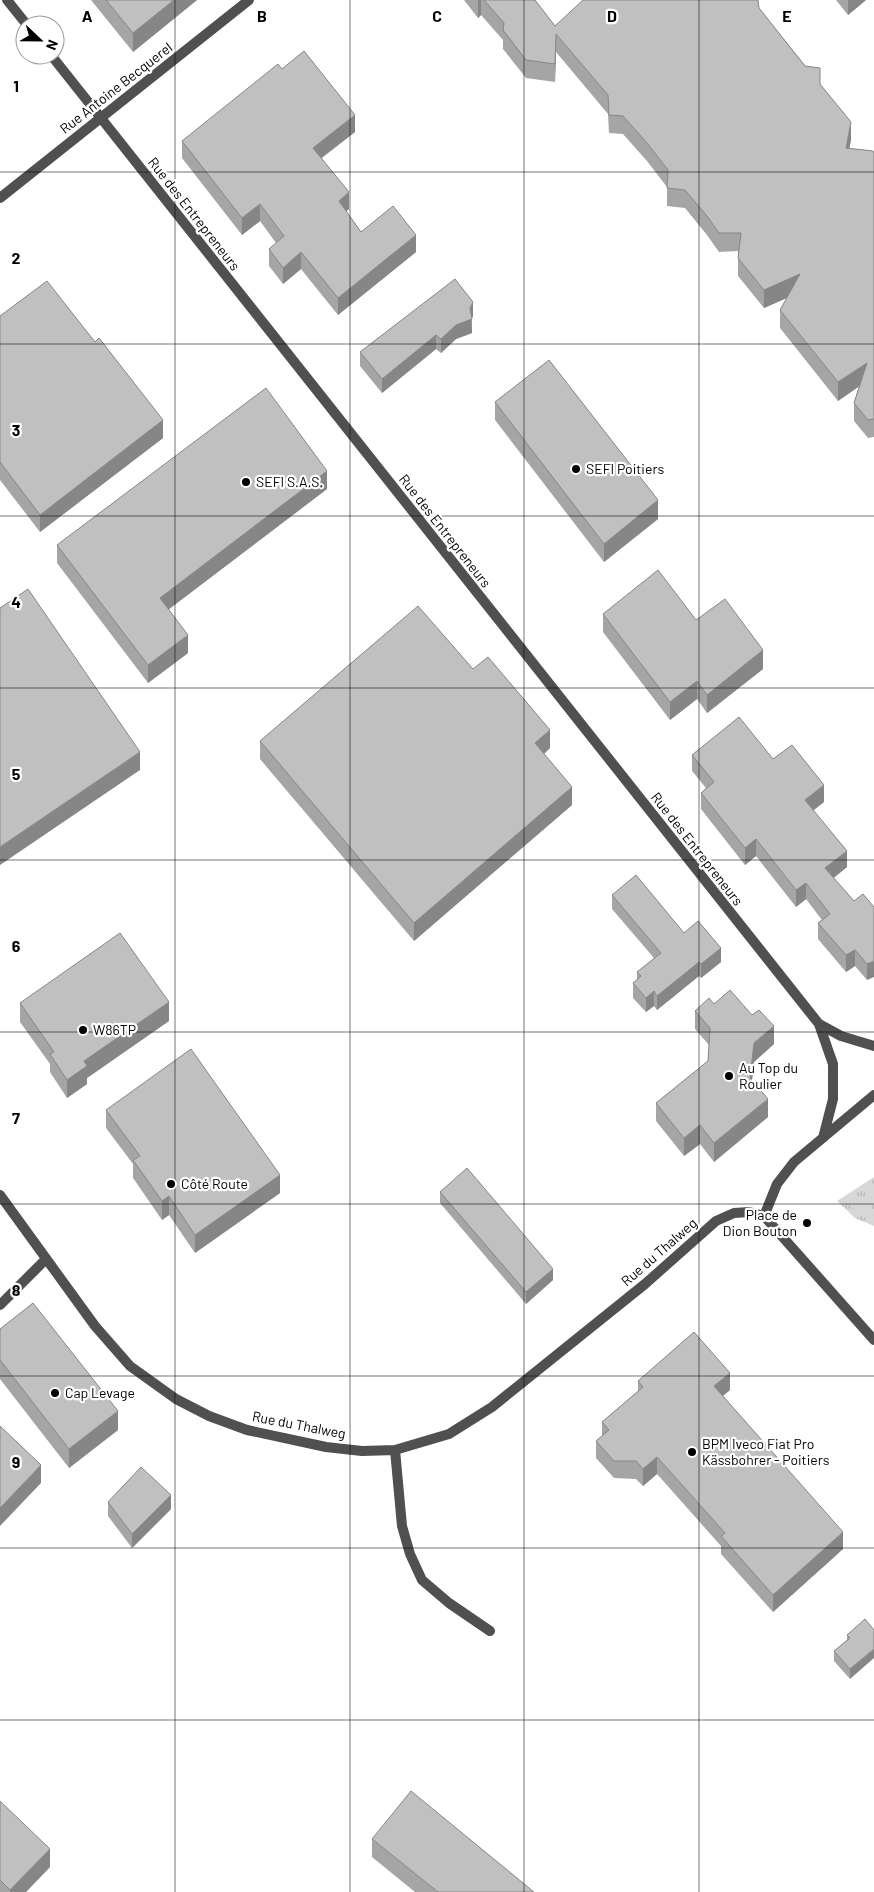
<svg xmlns="http://www.w3.org/2000/svg" width="874" height="1892" viewBox="0 0 874 1892" font-family="Barlow,sans-serif">
<style>
.grass{fill:url(#grass-tufts)}
.lines{fill:none;stroke-linecap:round;stroke-linejoin:round}
.street{stroke:#505050;stroke-width:10}
.wall{fill:#a5a5a5}
.shaded-wall{fill:#868686}
.building{fill:#c0c0c0;stroke:#868686}
.grid{fill:none;stroke:#000;stroke-width:1;stroke-opacity:0.55}
.poi-dot{fill:#000;stroke:#fff;stroke-width:2}
.labels{text-anchor:middle;stroke-width:4.5;stroke-linejoin:round;paint-order:stroke}
.street-label{font-size:14px;fill:#000;stroke:#fff}
.poi-label{font-size:14px;fill:#000;stroke:#fff;text-anchor:start}
.grid-label{font-size:16px;text-anchor:middle;font-weight:bold;fill:#000;stroke:#fff;stroke-width:4.5;stroke-linejoin:round;paint-order:stroke}
</style>
<defs>
<pattern id="grass-tufts" width="24" height="20" patternUnits="userSpaceOnUse" patternTransform="scale(1.25)"><rect width="24" height="20" fill="#d7d7d7"/><path d="M3 7l-1-3M5 7V3M7 7l1-3M15 17l-1-3M17 17v-4M19 17l1-3" fill="none" stroke="#b7b7b7"/></pattern>
</defs>
<rect width="100%" height="100%" fill="#fff"/>
<path class="grass" d="M874 1177V1226L855 1218 837 1201Z"/>
<g class="lines">
<path class="street" d="M7 0 27 25
M51 55 819 1024 833 1064V1099L823 1138
M0 198 249 0
M819 1024 841 1036 874 1046
M0 1195 95 1326 130 1366 176 1399 209 1416 247 1430 326 1447 362 1451 395 1450 449 1434 492 1407 645 1284 716 1221 734 1213 749 1212 764 1216
M764 1216 777 1184 794 1162 874 1095
M764 1216 874 1340
M0 1305 46 1259
M395 1450 402 1526 410 1554 422 1580 449 1603 490 1631"/>
</g>
<path class="wall" d="M91 0H197L133 52Z
M464 0H535L555 26 759 8 820 84 851 140 849 148 874 153V437L868 438 854 421V403L859 386 838 401 780 328V310L787 298 764 308 738 276V251L719 252 707 235 685 208 667 206V187L647 161 623 134 609 133 608 114 556 52 555 82 526 78 503 49V40L481 15 478 18Z
M836 0H866L848 15Z
M282 69 355 132 322 158 349 209 346 211 361 232 416 252 338 315 301 269 283 284 269 266V249L276 243 260 221 242 235 182 158V141Z
M0 316 163 438 40 532 0 480Z
M473 316 472 319V333L456 339 441 353 436 349 382 393 360 366V352Z
M495 402 658 519 604 562 495 420Z
M327 489 169 609 188 653 148 683 57 563V545Z
M603 614 696 620 763 669 707 713 697 699 670 720 603 632Z
M473 669 550 748 544 754 572 805 414 941 260 759V741Z
M692 755 773 759 824 802 813 810 847 867 833 878 854 901 874 907 867 980 855 966 846 972 818 939V923L822 920 806 899 796 907 756 856 745 865 701 809V793L706 788 692 771Z
M612 895 684 933 721 962 701 978 699 976 657 1010 654 1006 646 1012 633 998V983L637 980V972L654 958 612 909Z
M20 1003 169 1021 87 1078V1084L67 1098 50 1072V1064L20 1022Z
M714 1004 774 1044 754 1062 752 1080 768 1117 714 1162 700 1144 684 1156 656 1121V1103L708 1061 709 1045 695 1029V1011Z
M106 1110 280 1193 195 1253 169 1215 162 1220 133 1178V1164L106 1128Z
M440 1192 553 1280 526 1304 440 1203Z
M0 1329 118 1430 69 1468 0 1379Z
M638 1381 730 1390 723 1396 843 1549 773 1612 721 1554V1546L657 1474 643 1486 636 1479 614 1478 596 1458V1441L602 1436V1422L638 1391Z
M108 1502 171 1509 132 1548 108 1516Z
M874 1630 850 1679 834 1661V1651L847 1640V1635Z
M0 1801 50 1867 26 1892H0Z
M372 1839 534 1892H415L372 1857Z"/>
<path class="shaded-wall" d="M174 0H197L133 52V33Z
M478 0H481V15L478 18Z
M849 0H866L848 15V1Z
M556 34V52L555 82V64Z
M355 115V132L313 164V148Z
M851 122V140L846 166V148Z
M349 192V209L339 218V201Z
M260 204V221L242 235V218Z
M416 235V252L338 315V298Z
M301 252V269L283 284V268Z
M800 274V292L764 308V290Z
M473 302V316L471 319 472 333 456 339 441 353V339L470 308Z
M436 335V349L382 393V379Z
M867 363V381L838 401V382Z
M163 420V438L40 532V515Z
M327 471V489L160 616V598Z
M658 500V519L604 562V544Z
M188 635V653L148 683V665Z
M763 650V669L707 713V695Z
M697 681V699L670 720V702Z
M550 730V748L535 762V743Z
M140 752V770L0 865V847Z
M824 785V802L805 817V800Z
M572 787V805L414 941V923Z
M756 839V856L745 865V848Z
M847 851V867L825 885V868Z
M806 883V899L796 907V890Z
M721 948V962L701 978V964Z
M855 950V966L846 972V955Z
M874 961V977L867 980V964Z
M699 962V976L657 1010V996Z
M654 991V1006L646 1012V998Z
M169 1002V1021L87 1078V1084L67 1098V1080L84 1061Z
M774 1026V1044L754 1062 750 1096V1078L754 1043Z
M768 1099V1117L714 1162V1143Z
M700 1125V1144L684 1156V1138Z
M280 1175V1193L195 1253V1235Z
M169 1196V1215L162 1220V1201Z
M553 1269V1280L526 1304V1292Z
M730 1373V1390L714 1403V1386Z
M118 1411V1430L69 1468V1449Z
M657 1457V1474L643 1486V1469Z
M41 1465V1483L0 1526V1508Z
M171 1495V1509L132 1548V1534Z
M843 1532V1549L773 1612V1595Z
M874 1649V1658L850 1679V1669Z
M50 1849V1867L26 1892H10V1890Z"/>
<path class="building" d="M106 0H174L133 33Z
M484 0H535L555 26 583 0H758L759 8 805 66 820 68V84L851 122 846 148 873 151 874 153V419L868 420 854 403 867 363 838 382 780 310 800 274 764 290 738 258 741 233H719L707 216 685 190 667 188 668 170 647 143 623 116 609 115 608 95 556 34 555 64 526 60 503 30 504 23Z
M304 51 355 115 313 148 349 192 339 201 361 232 393 206 416 235 338 298 301 252 283 268 269 249 284 236 260 204 242 218 182 141 278 64 282 69Z
M455 279 473 302 470 308 472 319 456 325 441 339 436 335 382 379 360 352Z
M47 281 95 342 99 338 163 420 40 515 0 462V316Z
M549 360 658 500 604 544 495 402Z
M266 388 327 471 160 598 188 635 148 665 57 545Z
M658 570 696 620 725 599 763 650 707 695 697 681 670 702 603 614Z
M28 589 140 752 0 847V608Z
M418 606 473 669 488 657 550 730 535 743 572 787 414 923 260 741Z
M739 717 773 759 792 745 824 785 805 800 847 851 825 868 854 901 863 894 874 907V961L867 964 855 950 846 955 818 923 830 914 806 883 796 890 756 839 745 848 701 793 714 782 692 755Z
M636 875 684 933 698 921 721 948 701 964 699 962 657 996 654 991 646 998 633 983 641 976 637 972 661 953 612 895Z
M120 933 169 1002 84 1061 87 1066 67 1080 50 1054 54 1052 20 1003Z
M730 990 752 1015 759 1010 774 1026 754 1043 750 1078 768 1099 714 1143 700 1125 684 1138 656 1103 708 1061 710 1028 695 1011 709 998 714 1004Z
M191 1049 280 1175 195 1235 169 1196 162 1201 133 1160 140 1156 106 1110Z
M467 1168 553 1269 526 1292 440 1192Z
M33 1303 118 1411 69 1449 0 1360V1329Z
M694 1332 730 1373 714 1386 843 1532 773 1595 721 1536 725 1533 657 1457 643 1469 636 1461H614L596 1441 609 1430 602 1422 643 1387 638 1381Z
M0 1426 41 1465 0 1508Z
M141 1467 171 1495 132 1534 108 1502Z
M865 1619 874 1630V1649L850 1669 834 1651 850 1638 847 1635Z
M411 1791 534 1892H438L372 1839Z
M0 1801 50 1849 10 1890 0 1880Z"/>
<path class="grid" d="M175 0V1892M350 0V1892M524 0V1892M699 0V1892M0 172H874M0 344H874M0 516H874M0 688H874M0 860H874M0 1032H874M0 1204H874M0 1376H874M0 1548H874M0 1720H874"/>
<g class="poi-dot">
<circle cx="576" cy="469" r="5"/>
<circle cx="246" cy="482" r="5"/>
<circle cx="83" cy="1030" r="5"/>
<circle cx="729" cy="1076" r="5"/>
<circle cx="171" cy="1184" r="5"/>
<circle cx="807" cy="1223" r="5"/>
<circle cx="55" cy="1393" r="5"/>
<circle cx="692" cy="1452" r="5"/>
</g>
<g class="labels">
<g class="street-label">
<text transform="translate(116 88) rotate(-38)" y="5">Rue Antoine Becquerel</text>
<text transform="translate(194 214) rotate(52)" y="5">Rue des Entrepreneurs</text>
<text transform="translate(445 531) rotate(52)" y="5">Rue des Entrepreneurs</text>
<text transform="translate(697 849) rotate(52)" y="5">Rue des Entrepreneurs</text>
<text transform="translate(659 1252) rotate(-41)" y="5">Rue du Thalweg</text>
<text transform="translate(299 1425) rotate(11)" y="5">Rue du Thalweg</text>
</g>
<g class="poi-label">
<text x="586" y="474">SEFI Poitiers</text>
<text x="256" y="487">SEFI S.A.S.</text>
<text x="93" y="1035">W86TP</text>
<text x="739" y="1073">Au Top du<tspan x="739" dy="16">Roulier</tspan></text>
<text x="181" y="1189">Côté Route</text>
<text x="797" y="1220" text-anchor="end">Place de<tspan x="797" dy="16">Dion Bouton</tspan></text>
<text x="65" y="1398">Cap Levage</text>
<text x="702" y="1449">BPM Iveco Fiat Pro<tspan x="702" dy="16">Kässbohrer - Poitiers</tspan></text>
</g>
</g>
<g class="grid-label">
<text x="87" y="22">A</text>
<text x="262" y="22">B</text>
<text x="437" y="22">C</text>
<text x="612" y="22">D</text>
<text x="787" y="22">E</text>
<text x="16" y="92">1</text>
<text x="16" y="264">2</text>
<text x="16" y="436">3</text>
<text x="16" y="608">4</text>
<text x="16" y="780">5</text>
<text x="16" y="952">6</text>
<text x="16" y="1124">7</text>
<text x="16" y="1296">8</text>
<text x="16" y="1468">9</text>
</g>
<g transform="translate(40 40) rotate(112)"><circle r="24" fill="#ffffff" stroke="#999999"/>
<path d="M0-4L9 19L0 12L-9 19Z" fill="#000000"/>
<text y="-8" font-size="14" font-weight="bold" text-anchor="middle" fill="#000000">N</text>
</g>
</svg>
